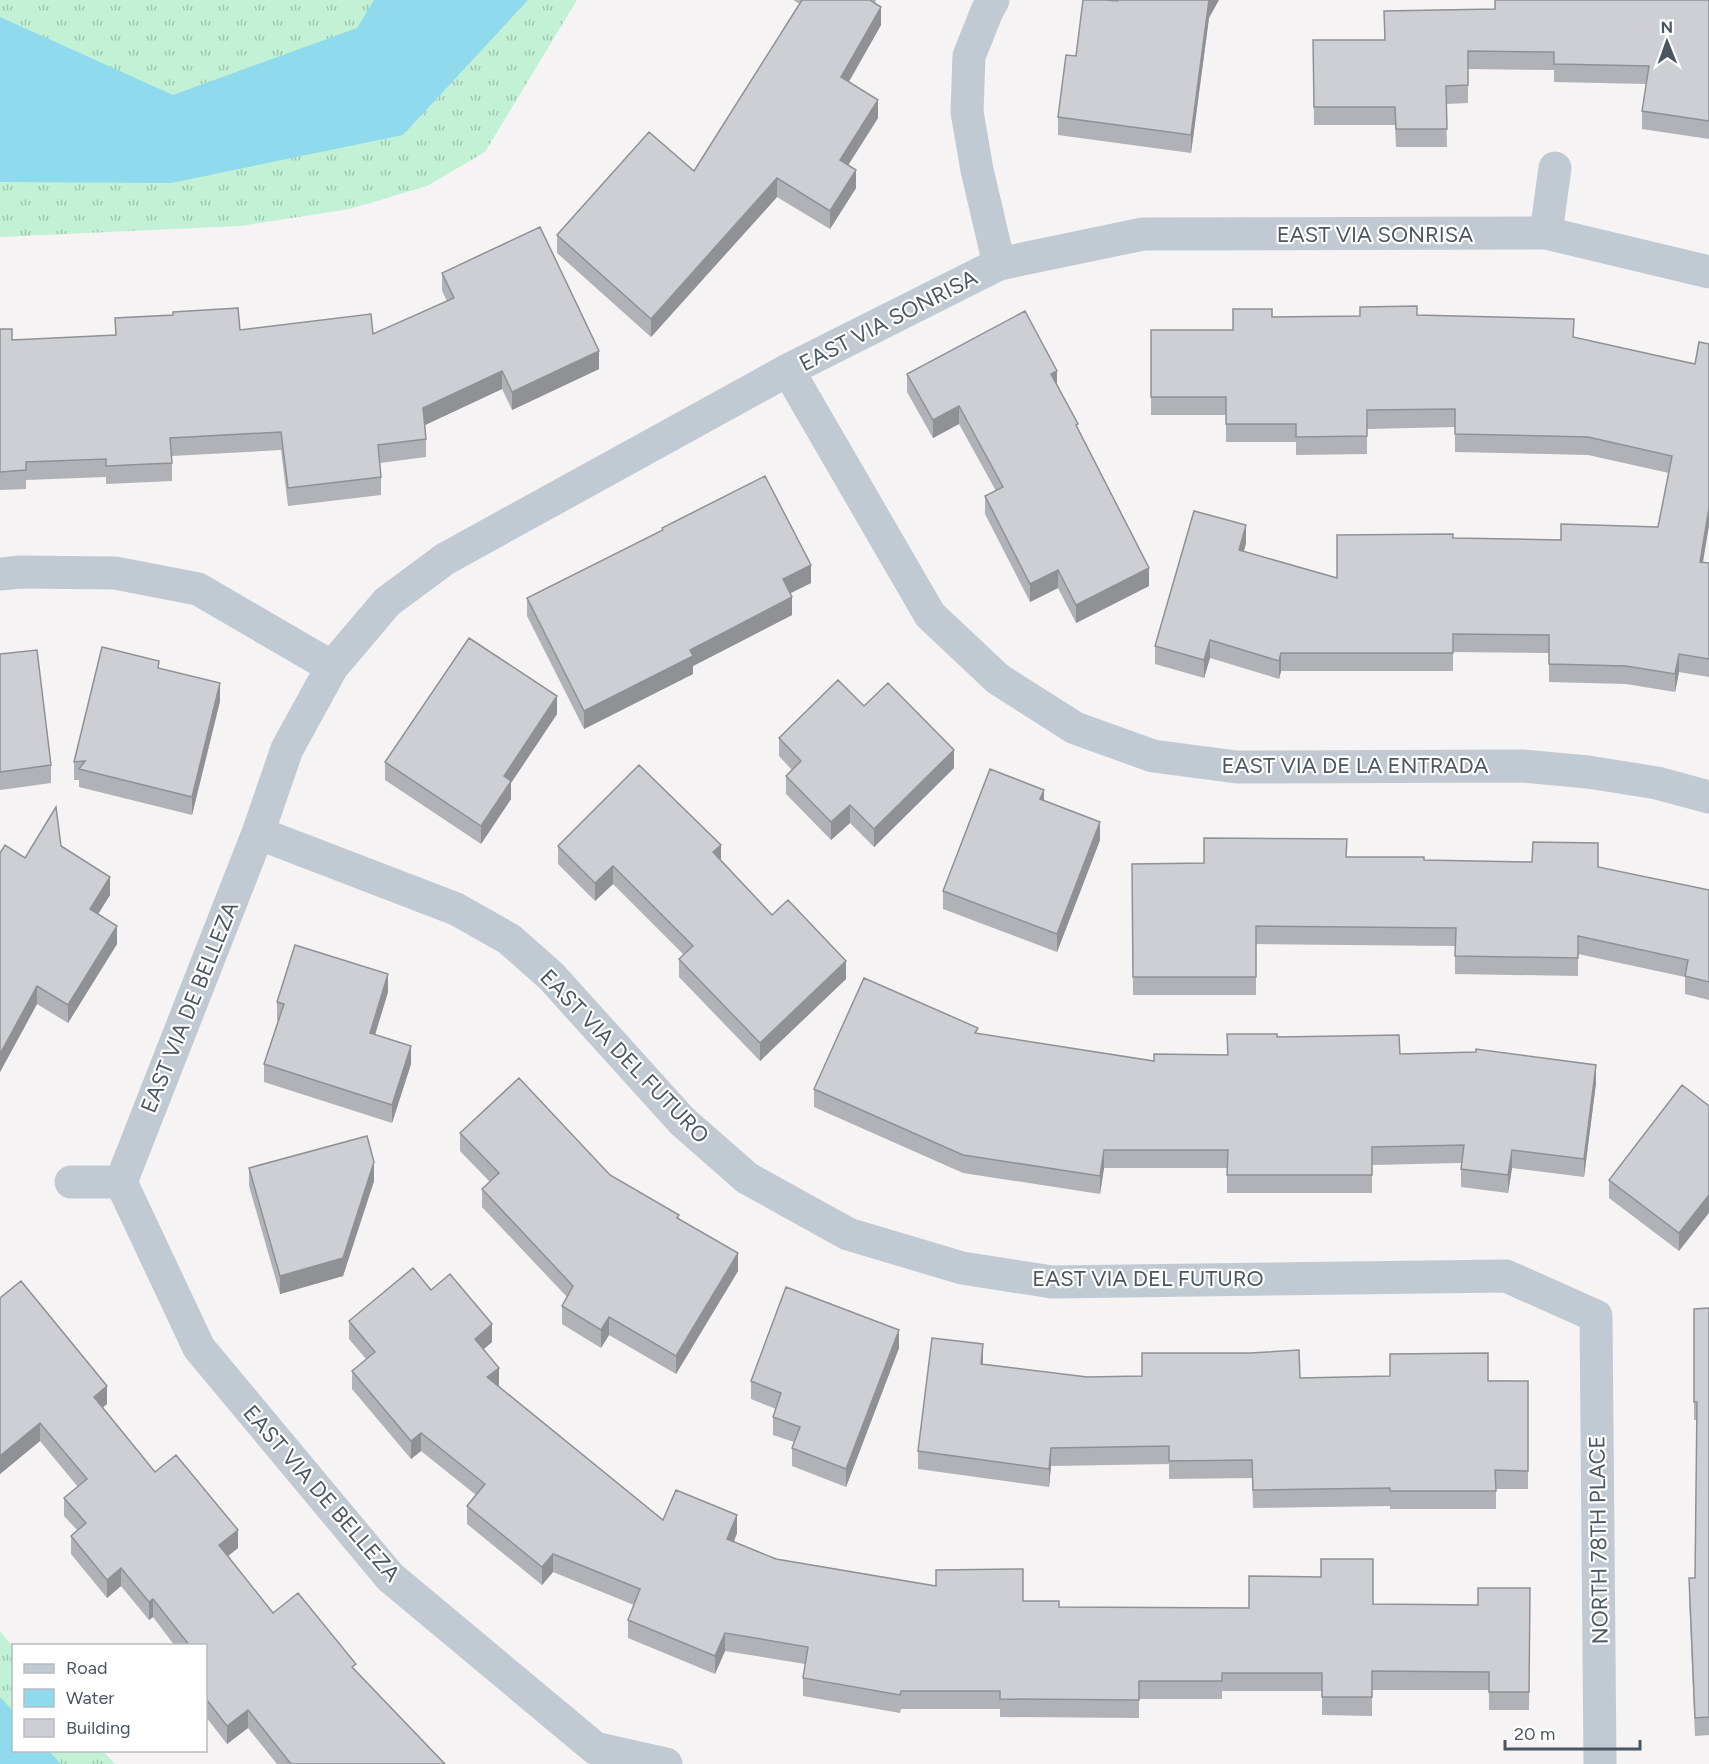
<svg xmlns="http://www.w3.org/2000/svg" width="1709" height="1764" viewBox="0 0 1709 1764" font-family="Figtree,sans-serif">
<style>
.grass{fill:url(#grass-tufts)}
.water{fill:#90daee}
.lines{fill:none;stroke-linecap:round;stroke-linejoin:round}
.minor{stroke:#c1cad2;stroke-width:33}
.wall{fill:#b0b2b7}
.shaded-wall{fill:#909195}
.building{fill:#cdcfd5;stroke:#909195;stroke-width:1.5}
.labels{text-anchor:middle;stroke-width:4.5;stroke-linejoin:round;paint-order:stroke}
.street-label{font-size:22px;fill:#4a5661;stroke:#fff}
</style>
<defs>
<pattern id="grass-tufts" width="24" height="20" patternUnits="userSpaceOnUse" patternTransform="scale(1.5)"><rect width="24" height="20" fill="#c3f1d5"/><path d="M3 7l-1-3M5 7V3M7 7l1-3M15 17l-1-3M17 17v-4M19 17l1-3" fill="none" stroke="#a0c6b0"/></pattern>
</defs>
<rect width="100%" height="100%" fill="#f5f3f3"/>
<path class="grass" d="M0 0H577L485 152 427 186 350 209 240 226 0 237Z
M0 1631 13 1647 14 1750 103 1751 115 1764H0Z"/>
<path class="water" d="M374 0H528L403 135 171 183 0 182V17L173 95 357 28Z
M0 1697 13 1711 14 1750 49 1751 61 1764H0Z"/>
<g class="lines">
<path class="minor" d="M993 0 987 11 969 56 967 112 977 170 999 264
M1546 233 1555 168
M788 370 930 615 998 679 1075 728 1153 756 1237 767 1522 766 1588 772 1657 783 1709 797
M0 574 20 572 115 573 198 589 332 667
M258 833 456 909 509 939 551 976 682 1121 747 1178 848 1234 962 1268 1052 1282 1506 1276 1596 1316 1600 1764
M71 1182H121
M666 1764 595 1748 390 1577 199 1348 121 1182 258 833 287 749 332 667 387 602 445 559 788 370 999 264 1143 234 1546 233 1709 272"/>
</g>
<path class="wall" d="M793 0H876L875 3 881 25 849 82 878 118 848 165 856 188 830 229 777 197 651 337 557 253V235L694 171 800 4Z
M1709 0V139L1642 129V111L1647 84 1554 82V70L1468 69V103L1446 104 1447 147H1396L1395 125H1314L1313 40H1384L1495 9Z
M1209 18 1191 153 1058 135V117Z
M442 273 599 369 512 410 502 389 425 425 426 439V457L380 463 381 477V495L288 506 281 450 172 456V481L106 484V477L26 480V489L0 490V329L12 340 115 335V318L240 330 373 334 447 301 442 291Z
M1417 315 1574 337 1695 364 1703 562 1709 563V677L1679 672 1675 692 1626 684 1549 682V653L1453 652V671H1281L1279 679 1210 658 1204 678 1155 664V646L1246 543 1244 552 1337 578 1453 538 1561 540 1658 527 1669 473 1588 455 1455 452V427L1367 429V454L1296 455V442H1226V415H1151V330H1233L1272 317Z
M907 374 1057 384 1149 586 1076 623 1058 588 1030 602 985 514V496L996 491 959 424 933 438 907 392Z
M662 528 811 583 790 593 792 615 693 666V674L584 729 527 616V598L662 530Z
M0 654 51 765V783L0 790Z
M159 668 220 701 192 815 79 787V780H74V762Z
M864 706 954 768 874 847 850 823 831 840 786 794V776L792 770 779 756V738Z
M557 714 511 783V799L481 844 385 780V762Z
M1044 801 1100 840 1057 952 943 909V891Z
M61 846 110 895 98 914 117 944 68 1023 37 1004 0 1072V853L25 858Z
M558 846 721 860 772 915 846 979 760 1061 679 977V959L684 955 613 884 595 901 558 864Z
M1347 857 1598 867 1709 890V1000L1685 994V977L1578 954V976L1455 974V946L1256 944V995H1133L1132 864 1204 863Z
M388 992 375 1035 411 1064 392 1123 264 1082V1064L278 1020H277V1002Z
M978 1034 1154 1061 1227 1055 1277 1037 1400 1054 1596 1083 1584 1177 1512 1168 1508 1193 1461 1187V1163L1372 1165V1193H1227V1168H1104L1100 1194 963 1173 814 1107V1089Z
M1709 1106 1679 1251 1609 1198V1180Z
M460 1133 610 1175 679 1218 738 1271 676 1374 609 1335 601 1348 562 1324V1306L567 1297 482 1207V1189L490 1182 460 1151Z
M249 1168 374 1181 343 1276 280 1294 249 1186Z
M431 1290 492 1342 483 1349 499 1386H498L663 1520 737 1533 734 1542 776 1559 1059 1607 1249 1608 1373 1604 1478 1605 1530 1588 1529 1710H1489V1690H1372V1716L1322 1715V1691H1222V1699H1139V1718L1000 1717V1709H901L900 1713 803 1696V1678L805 1664 725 1651 715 1674 628 1638V1620L634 1605 553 1572 542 1585 467 1524V1506L476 1495 421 1451 411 1459 352 1389V1371L366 1359 349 1339V1321Z
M0 1298 107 1404 102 1408 155 1472 238 1548 228 1556 273 1613 356 1671 445 1764H277L248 1728 227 1744 206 1717V1646H175L153 1617 149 1620 121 1586 107 1598 71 1554V1536L77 1530 64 1516V1498L78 1487 40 1441 0 1474Z
M1709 1308V1735L1695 1736 1689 1596V1578H1695L1697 1420H1694V1309Z
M899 1348 846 1487 792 1466V1448L794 1442 773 1435V1417L776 1409 751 1399V1381Z
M983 1364 1087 1377 1300 1378 1528 1381V1489H1496V1509H1390V1506L1253 1508 1252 1478 1169 1479V1464L1051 1466 1049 1487 918 1469V1451Z"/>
<path class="shaded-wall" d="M1209 0H1219L1209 18 1191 153V135Z
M881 7V25L841 95V77Z
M878 100V118L840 178V160Z
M856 170V188L830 229V211Z
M777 178V197L651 337V319Z
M599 351V369L512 410V392Z
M502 371V389L423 426V408Z
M1057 371V389L1051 374Z
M959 406V424L933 438V420Z
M1709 508V526L1700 580V562Z
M1246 525V543L1239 568V550Z
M811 565V583L783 597V579Z
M1149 568V586L1076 623V605Z
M1058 570V588L1030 602V584Z
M792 597V615L693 666V674L584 729V711L690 650Z
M1210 640V658L1204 678V660Z
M1281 653V671L1279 679V661Z
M1679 654V672L1675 692V674Z
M220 683V701L192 815V797Z
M557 696V714L511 783V799L481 844V826L504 776Z
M954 750V768L874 847V829Z
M1044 790V808L1040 799Z
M850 805V823L831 840V822Z
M1100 822V840L1057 952V934Z
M721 845V863L713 852Z
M613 866V884L595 901V883Z
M110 877V895L90 927V909Z
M117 926V944L68 1023V1005Z
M846 961V979L760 1061V1043Z
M388 974V992L370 1051V1033Z
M37 986V1004L0 1072V1054Z
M411 1046V1064L392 1123V1105Z
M1596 1065V1083L1584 1177V1159Z
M1104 1150V1168L1100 1194V1176Z
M1512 1150V1168L1508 1193V1175Z
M374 1162V1181L343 1276 280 1294V1276Z
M1709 1195V1213L1679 1251V1233Z
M738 1253V1271L676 1374V1356Z
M609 1317V1335L601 1348V1330Z
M492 1324V1342L475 1357V1339Z
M899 1330V1348L846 1487V1469Z
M983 1344V1362L981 1382V1364Z
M499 1368V1386L487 1395V1377Z
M107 1386V1404L94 1415V1397Z
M40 1423V1441L0 1474V1456Z
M421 1433V1451L411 1459V1441Z
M1051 1448V1466L1049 1487V1469Z
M737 1515V1533L727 1557V1539Z
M238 1530V1548L219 1563V1545Z
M553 1554V1572L542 1585V1567Z
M121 1568V1586L107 1598V1580Z
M153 1599V1617L149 1620V1602Z
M725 1633V1651L715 1674V1656Z
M248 1710V1728L227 1744V1726Z"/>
<path class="building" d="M802 0H870L881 7 841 77 878 100 840 160 856 170 830 211 777 178 651 319 557 235 649 132 694 171Z
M1083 0H1105L1117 1V0H1209L1191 135 1058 117 1066 55 1076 56Z
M1495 0H1709V121L1642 111 1649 66 1554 64V52L1468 51V85L1446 86 1447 129H1396L1395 107H1314L1313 40H1385L1384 11 1495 9Z
M540 227 599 351 512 392 502 371 423 408 426 439 378 445 381 477 288 488 281 432 170 438 172 463 106 466V459L26 462V470L0 472V329H12V340L116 335 115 318 173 315V312L238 308 240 330 371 314 373 334 454 298 442 273Z
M1417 306V315L1574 319 1573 337 1695 364 1699 342 1709 344V508L1700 562 1709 563V659L1679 654 1675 674 1626 666 1549 664V635L1453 634V653H1281L1279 661 1210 640 1204 660 1155 646 1194 511 1246 525 1239 550 1337 578V535L1453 534V538L1561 540V524L1658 527 1672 456 1588 437 1455 434V409L1367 410V436L1296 437V424H1226V397H1151V330H1233V309H1272V317L1360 316V307Z
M1025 311 1057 371 1051 374 1078 424 1076 425 1149 568 1076 605 1058 570 1030 584 985 496 1003 487 959 406 933 420 907 374Z
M765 476 811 565 783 579 792 597 690 650 693 656 584 711 527 598 663 530 662 528Z
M469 638 557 696 504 776 511 781 481 826 385 762Z
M102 647 159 661 158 668 220 683 192 797 79 769 85 761 74 762Z
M37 650 51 765 0 772V654Z
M838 680 864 706 888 683 954 750 874 829 850 805 831 822 786 776 801 761 779 738Z
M639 765 721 845 713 852 772 915 788 900 846 961 760 1043 679 959 693 946 613 866 595 883 558 846Z
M990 769 1044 790 1040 799 1100 822 1057 934 943 891Z
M56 807 61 846 110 877 90 909 117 926 68 1005 37 986 0 1054V853L5 845 25 858Z
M1204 838 1347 839 1346 857H1424V860L1532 862 1533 842 1598 843V867L1709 890V982L1685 976 1688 960 1578 936V958L1455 956 1456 928 1256 926V977H1133L1132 864 1204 863Z
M295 945 388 974 370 1033 411 1046 392 1105 264 1064 284 1004 277 1002Z
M864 978 978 1028 975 1033 1154 1061V1054L1228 1055 1227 1034H1277V1037L1399 1035 1400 1054 1476 1052V1049L1596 1065 1584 1159 1512 1150 1508 1175 1461 1169 1464 1145 1372 1147V1175H1227L1228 1150H1104L1100 1176 963 1155 814 1089Z
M519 1078 610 1175 679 1215 677 1218 738 1253 676 1356 609 1317 601 1330 562 1306 573 1286 482 1189 499 1173 460 1133Z
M1682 1085 1709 1106V1195L1679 1233 1609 1180Z
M367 1136 374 1162 343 1258 280 1276 249 1168Z
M413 1268 431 1290 450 1274 492 1324 475 1339 499 1368 487 1377 663 1520 676 1490 737 1515 727 1539 776 1559 936 1586V1570L1023 1569V1601H1059V1607L1249 1608V1576L1321 1577V1559H1373V1604L1478 1605V1588H1530L1529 1692H1489V1672L1372 1671V1697H1322V1673H1222V1681H1139V1700L1000 1699V1691H901L900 1695 803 1678 808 1647 725 1633 715 1656 628 1620 640 1589 553 1554 542 1567 467 1506 485 1484 421 1433 411 1441 352 1371 375 1352 349 1321Z
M21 1281 107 1386 94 1397 155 1472 176 1455 238 1530 219 1545 273 1613 298 1593 356 1664 352 1667 445 1764H291L248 1710 227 1726 206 1699V1646H190L153 1599 149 1602 121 1568 107 1580 71 1536 86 1523 64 1498 87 1479 40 1423 0 1456V1298Z
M786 1287 899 1330 846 1469 792 1448 800 1427 773 1417 781 1393 751 1381Z
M1709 1308V1717L1695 1718 1689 1578H1695L1697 1402H1694V1309Z
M932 1338 983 1344 981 1364 1087 1377 1142 1376V1353H1250L1299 1350 1300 1378 1390 1376V1354L1488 1353V1381H1528V1471L1495 1470 1496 1491H1390V1488L1253 1490 1252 1460 1169 1461V1446L1051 1448 1049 1469 918 1451Z"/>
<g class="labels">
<g class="street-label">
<text x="1375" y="242">EAST VIA SONRISA</text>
<text transform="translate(888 320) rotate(-27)" y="8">EAST VIA SONRISA</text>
<text x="1355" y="773">EAST VIA DE LA ENTRADA</text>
<text transform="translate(189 1007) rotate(-68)" y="8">EAST VIA DE BELLEZA</text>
<text transform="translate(625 1056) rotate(46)" y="8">EAST VIA DEL FUTURO</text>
<text x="1148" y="1286">EAST VIA DEL FUTURO</text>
<text transform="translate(322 1493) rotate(49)" y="8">EAST VIA DE BELLEZA</text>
<text transform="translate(1598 1540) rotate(-91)" y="8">NORTH 78TH PLACE</text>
</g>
</g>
<rect x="12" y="1644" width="195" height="108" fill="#ffffff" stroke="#b7bbc0" stroke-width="1.5"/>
<rect x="24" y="1664" width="30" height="9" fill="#c1cad2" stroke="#b7bbc0" stroke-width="1.5"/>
<text x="66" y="1674" font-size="18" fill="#4a5661">Road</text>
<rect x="24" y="1689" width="30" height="18" fill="#90daee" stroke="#b7bbc0" stroke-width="1.5"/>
<text x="66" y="1704" font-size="18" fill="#4a5661">Water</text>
<rect x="24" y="1719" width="30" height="18" fill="#cdcfd5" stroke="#b7bbc0" stroke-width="1.5"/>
<text x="66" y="1734" font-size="18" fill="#4a5661">Building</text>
<g transform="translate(1667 42) rotate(359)" stroke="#ffffff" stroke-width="4.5" paint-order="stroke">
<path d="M0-4.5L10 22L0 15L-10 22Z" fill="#4a5661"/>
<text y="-9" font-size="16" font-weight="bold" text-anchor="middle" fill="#4a5661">N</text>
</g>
<path d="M1505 1740v9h135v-9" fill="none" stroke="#4a5661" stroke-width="3"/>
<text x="1514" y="1740" font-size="18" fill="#4a5661" stroke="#ffffff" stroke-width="4.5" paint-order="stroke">20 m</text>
</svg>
